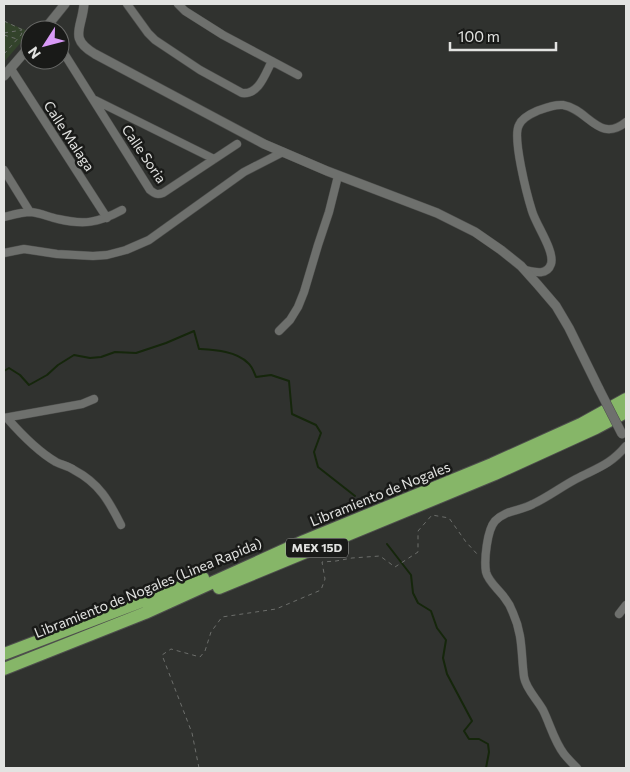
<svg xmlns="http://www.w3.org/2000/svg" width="630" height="772" viewBox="0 0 630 772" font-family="Commissioner,sans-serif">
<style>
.green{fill:#33432b}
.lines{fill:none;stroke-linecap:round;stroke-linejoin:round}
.stream{stroke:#15260b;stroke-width:2}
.minor-casing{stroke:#4d4e4c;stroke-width:9}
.tertiary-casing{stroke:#4d4e4c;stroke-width:10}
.trunk-casing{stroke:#4d4e4c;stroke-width:14}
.path{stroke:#6c6e6b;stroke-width:1;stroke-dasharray:4 4;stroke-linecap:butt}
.minor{stroke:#6e706d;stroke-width:8}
.tertiary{stroke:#6e706d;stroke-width:9}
.trunk{stroke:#86b668;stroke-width:12}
.tertiary-bridge-casing{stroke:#4d4e4c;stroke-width:10;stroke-linecap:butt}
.tertiary-bridge{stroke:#6e706d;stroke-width:9}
.labels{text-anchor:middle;stroke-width:5;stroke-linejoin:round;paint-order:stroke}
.shield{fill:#191a18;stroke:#a6a7a5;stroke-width:1}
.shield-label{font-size:12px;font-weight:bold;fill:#e2e3e1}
.street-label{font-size:14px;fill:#e2e3e1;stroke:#191a18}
</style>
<rect width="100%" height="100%" fill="#30322f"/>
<path class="green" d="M4 21 30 32 4 62Z"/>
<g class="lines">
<path class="stream" d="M4 371 9 368 20 375 29 385 47 375 58 365 74 355 90 358 101 357 115 352 136 353 166 343 194 331 199 349C215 350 236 351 248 363 252 366 254 372 256 377L271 375 289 381 292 414 316 425 321 433 314 452 318 467 355 496
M387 544 411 575 413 593 418 603 431 611 437 628 446 640 443 658 447 674 472 721 464 731 469 739H479L488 744 489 752 486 768"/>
<defs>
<path id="minor" d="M127 4 148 33 155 40 200 70 242 93C259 95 265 74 272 61
M178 4 185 11 223 35 298 75
M60 47 150 190C155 194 157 195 163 193L237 144
M11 69 107 218
M95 100 214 159
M4 170 30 212
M4 217C12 215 22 212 31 212 40 213 49 217 58 219 84 225 98 223 122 210
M4 253 24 249 57 254 93 256 107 255 126 250 149 240 244 172 283 152
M525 270C534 272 547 276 551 264 555 251 536 225 532 211 527 195 512 137 519 125 522 118 530 114 537 111 545 108 554 104 563 105 588 109 599 144 626 122
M279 331 290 320 298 307 304 292 318 245 329 212 338 176
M4 418 82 404 94 399
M7 418C21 434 37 451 56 462 62 465 69 466 74 470 99 483 109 501 121 525
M619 614 626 605
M577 768C573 764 568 759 564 754 554 741 550 724 543 710 537 699 526 689 524 677 521 654 523 635 513 613 511 607 508 602 504 597 498 589 488 581 486 572 484 560 487 530 495 521 505 510 521 511 533 504 548 497 561 487 576 479 597 468 610 465 626 446"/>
<path id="tertiary" d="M84 4C82 29 68 38 95 54L264 144 327 171 437 213 475 232 501 250 521 266 538 285 556 306 569 328 599 389
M44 30 65 4
M4 76 30 46"/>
<path id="trunk" d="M219 588 495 474 596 428 626 412
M4 654 203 578
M4 669 145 613 304 541 492 464 581 424 626 399"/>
</defs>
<use href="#minor" class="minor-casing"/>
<use href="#tertiary" class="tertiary-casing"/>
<use href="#trunk" class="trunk-casing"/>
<path class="path" d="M4 21 23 30 21 35 4 54
M4 33 22 30
M4 35 17 39
M199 768 192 733 162 655 171 649 200 657 205 651 211 632 222 617 276 609 321 590 325 579 322 562 336 561 352 558 380 556 395 567 418 552V531L432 515 449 518 466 542 478 555"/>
<use href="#minor" class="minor"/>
<use href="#tertiary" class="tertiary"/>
<use href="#trunk" class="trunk"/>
<defs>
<path id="tertiary-bridge" d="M599 389 622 434"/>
</defs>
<use href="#tertiary-bridge" class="tertiary-bridge-casing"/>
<use href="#tertiary-bridge" class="tertiary-bridge"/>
</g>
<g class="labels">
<rect class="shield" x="286" y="538.5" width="62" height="19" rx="4"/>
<g class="shield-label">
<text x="317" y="552">MEX 15D</text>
</g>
<g class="street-label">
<text transform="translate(69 136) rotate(57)" y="5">Calle Malaga</text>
<text transform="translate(144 154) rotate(56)" y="5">Calle Soria</text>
<text transform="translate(380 494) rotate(-22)" y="5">Libramiento de Nogales</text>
<text transform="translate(148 588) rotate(-22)" y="5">Libramiento de Nogales (Linea Rapida)</text>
</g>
</g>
<rect width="630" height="772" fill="none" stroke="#e2e3e1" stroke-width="10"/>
<g transform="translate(45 45) rotate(234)"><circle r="24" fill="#191a18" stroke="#696a68"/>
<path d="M0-4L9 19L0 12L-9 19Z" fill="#d99af7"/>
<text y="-8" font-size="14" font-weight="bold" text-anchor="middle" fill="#e2e3e1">N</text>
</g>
<path d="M450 42v8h106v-8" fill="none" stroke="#e2e3e1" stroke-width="2.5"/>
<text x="458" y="42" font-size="15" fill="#e2e3e1" stroke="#191a18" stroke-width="4" paint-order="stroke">100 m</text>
</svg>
